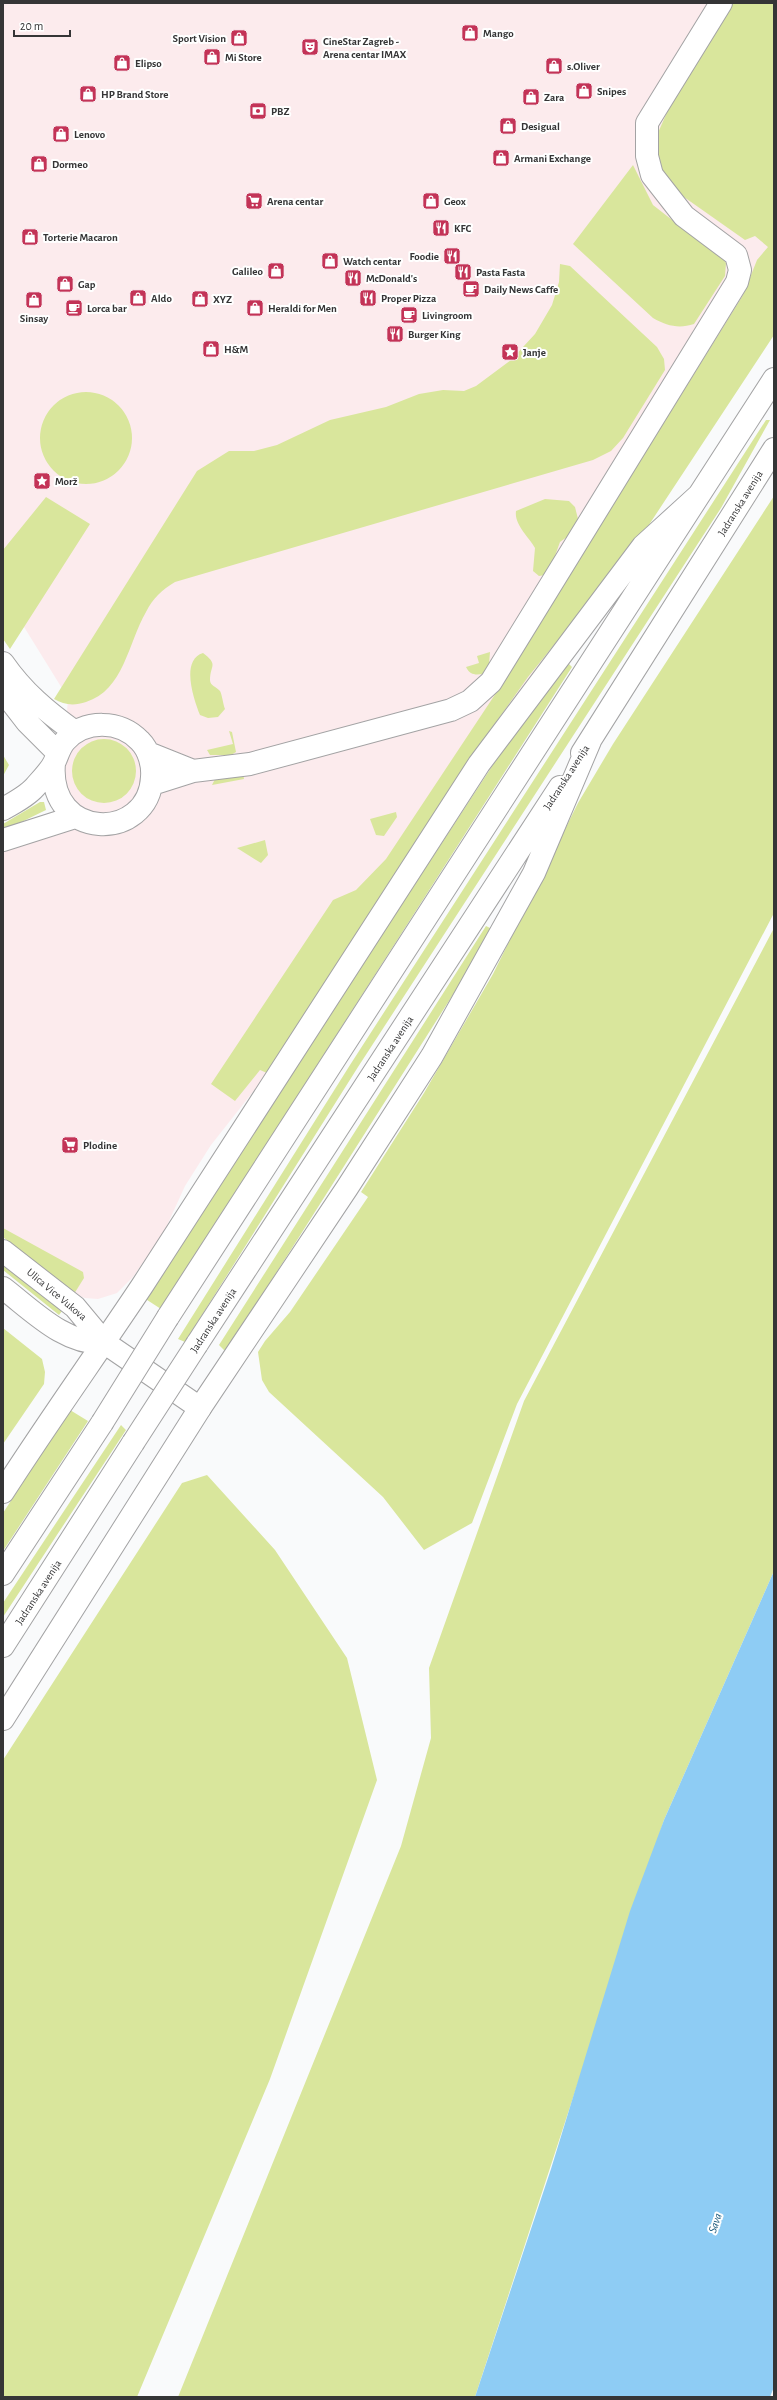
<svg xmlns="http://www.w3.org/2000/svg" width="777" height="2400" viewBox="0 0 777 2400" font-family="'Alegreya Sans',sans-serif">
<style>
.commercial{fill:#fcebed}
.green{fill:#d9e69c}
.water{fill:#8eccf4}
.lines{fill:none;stroke-linecap:round;stroke-linejoin:round}
.minor-casing{stroke:#a3a3a4;stroke-width:24}
.major-casing{stroke:#a3a3a4;stroke-width:24}
.minor{stroke:#fff;stroke-width:22}
.major{stroke:#fff;stroke-width:22}
.major-bridge-casing{stroke:#a3a3a4;stroke-width:24;stroke-linecap:butt}
.major-bridge{stroke:#fff;stroke-width:22}
.labels{text-anchor:middle;stroke-width:4;stroke-linejoin:round;paint-order:stroke}
.poi-label{font-size:11px;font-weight:bold;fill:#353536;stroke:#fff;text-anchor:start}
.street-label{font-size:11px;fill:#353536;stroke:#fff}
.water-label{font-size:12px;font-style:italic;fill:#1d5a7b;stroke:#fff}
</style>
<rect width="100%" height="100%" fill="#f9fafb"/>
<path class="commercial" d="M3 3H774V325L380 896 267 1074 211 1145 185 1186 164 1232 133 1277 117 1293 98 1299 85 1298 74 1294 3 1237V850L58 835 68 698 3 593Z"/>
<path class="green" d="M733 3H774V335L639 540 528 677 468 762 267 1073 260 1070 235 1101 211 1084 333 900 356 890 386 859 500 687 743 295 757 260 768 247 755 236 745 240 674 190 662 173 656 153 657 135 672 101Z
M633 165 653 205 676 223 718 251 726 263 725 276 694 324C679 329 667 326 653 318L573 244Z
M560 264 570 266 657 347 664 359 665 370 623 438 611 451 593 460 175 582C162 590 153 598 146 612 128 643 124 690 86 702 74 706 64 705 54 699L197 471 229 451H254L277 445 330 420 386 407 419 394 443 390 464 391 476 386 511 360 535 334 552 305 559 282Z
M40 438a46 46 0 1 1 92 0a46 46 0 1 1-92 0Z
M766 420H770L721 508 358 1067 185 1342 178 1339 350 1065Z
M774 496V913L517 1404 472 1523 424 1550 383 1497 269 1392 262 1380 258 1352 265 1341 290 1312 368 1197 361 1192 424 1093 493 974 578 803 613 744Z
M46 497 90 524 10 649 3 639V550Z
M545 499 569 501 575 507 578 519 571 534 560 542 551 567 545 575 539 576 533 571 535 548C529 537 514 525 516 511Z
M490 652 489 664 483 674C475 675 470 675 466 667L479 663 477 656Z
M203 653C219 665 210 665 210 680 210 686 217 687 220 691 222 694 223 704 225 709L218 717 208 718 200 715C194 700 180 660 203 653Z
M568 663 572 667 161 1309 144 1298 504 748Z
M229 731 232 732 236 752 231 755H210L207 750 233 744Z
M72 771a32 32 0 1 1 64 0a32 32 0 1 1-64 0Z
M3 755 9 765 3 776Z
M243 773 244 779 212 785 215 779Z
M40 802H44L46 810 3 831V824Z
M396 812 397 817 384 836 376 835 370 819Z
M265 840 268 855 261 863 237 848Z
M486 926 494 930 226 1352 219 1345Z
M774 928V1571L664 1820 475 2397H178L401 1846 431 1738 429 1668 524 1401Z
M3 1228 83 1272 84 1278 74 1294 3 1237Z
M3 1263 62 1311 59 1315 3 1270Z
M3 1328 42 1359 45 1372 44 1384 3 1444Z
M70 1410 88 1421 3 1551V1513Z
M121 1425 126 1430 3 1617V1603Z
M207 1475 275 1550 347 1658 377 1780 270 2079 137 2397H3V1760L182 1483Z"/>
<path class="water" d="M774 1571V2387L770 2397H475L551 2169 630 1911 664 1820Z"/>
<g class="lines">
<defs>
<path id="minor" d="M3 663C23 692 47 712 75 732
M3 691 27 722 57 752
M148 753 193 771 152 784
M193 771 250 764 451 710 470 701 491 682 737 282 740 270 736 255 684 216 652 175 647 156V123L721 3
M3 809C14 803 27 796 35 787 41 780 50 771 54 763 58 755 59 748 65 741 85 719 120 720 140 741 149 750 153 765 152 777 149 842 47 842 54 763
M3 840 75 817
M3 1251 75 1307 105 1343 200 1408
M3 1288C33 1311 65 1345 105 1343"/>
<path id="major" d="M582 753 774 449
M168 1317 774 379
M197 1344 560 787
M3 1492C48 1422 96 1355 142 1286L479 764 643 546 699 495
M3 1574 102 1423
M3 1646 133 1443
M3 1719 200 1408 347 1188 432 1056 534 873 590 741"/>
</defs>
<use href="#minor" class="minor-casing"/>
<use href="#major" class="major-casing"/>
<use href="#minor" class="minor"/>
<use href="#major" class="major"/>
<defs>
<path id="major-bridge" d="M102 1423 168 1317
M133 1443 197 1344"/>
</defs>
<use href="#major-bridge" class="major-bridge-casing"/>
<use href="#major-bridge" class="major-bridge"/>
</g>
<defs>
<symbol id="shop-square" viewBox="-11 -11 22 22"><rect x="-9" y="-9" width="18" height="18" rx="4" fill="#c33357" stroke="#fff"/><path d="M-5-2.5h2.3a2.7 3.5 0 0 1 5.4 0H5L5.5 6h-11ZM-1.5-2.5h3a1.5 2.3 0 0 0-3 0Z" fill="#fff"/></symbol>
<symbol id="theatre-square" viewBox="-11 -11 22 22"><rect x="-9" y="-9" width="18" height="18" rx="4" fill="#c33357" stroke="#fff"/><path d="M-5-5.5Q0-4 5-5.5V0Q5 5 0 6Q-5 5-5 0ZM-3.3-2.5H-1v1.5H-3.3ZM1-2.5H3.3v1.5H1ZM-2.8 1Q0 5.5 2.8 1Z" fill="#fff"/></symbol>
<symbol id="bank-square" viewBox="-11 -11 22 22"><rect x="-9" y="-9" width="18" height="18" rx="4" fill="#c33357" stroke="#fff"/><path d="M-6-4H6V4H-6ZM0-2.3a2.3 2.3 0 1 0 0 4.6a2.3 2.3 0 1 0 0-4.6Z" fill="#fff"/></symbol>
<symbol id="supermarket-square" viewBox="-11 -11 22 22"><rect x="-9" y="-9" width="18" height="18" rx="4" fill="#c33357" stroke="#fff"/><path d="M-6-5.5h2.5l.6 2H6L4.5 2H-2.5L-4.4-4H-6ZM-1.5 3.2a1.3 1.3 0 1 0 .1 0ZM3 3.2a1.3 1.3 0 1 0 .1 0Z" fill="#fff"/></symbol>
<symbol id="restaurant-square" viewBox="-11 -11 22 22"><rect x="-9" y="-9" width="18" height="18" rx="4" fill="#c33357" stroke="#fff"/><path d="M-5-6h1v4h1v-4h1v4h1v-4h1v5L-1.5 .5V6h-2V.5L-5-1ZM5-6V6H3V1.5H1.5Q1.5-4 5-6Z" fill="#fff"/></symbol>
<symbol id="cafe-square" viewBox="-11 -11 22 22"><rect x="-9" y="-9" width="18" height="18" rx="4" fill="#c33357" stroke="#fff"/><path d="M-5.5-4.5H6V0H3Q3 3.5 0 3.5H-2.5Q-5.5 3.5-5.5 0ZM3-3.2v2h1.7v-2ZM-6 4.5H4V6H-6Z" fill="#fff"/></symbol>
<symbol id="sight-square" viewBox="-11 -11 22 22"><rect x="-9" y="-9" width="18" height="18" rx="4" fill="#c33357" stroke="#fff"/><path d="M0-6L1.8-2.2L6-1.7L2.9 1.2L3.7 5.4L0 3.3L-3.7 5.4L-2.9 1.2L-6-1.7L-1.8-2.2Z" fill="#fff"/></symbol>
</defs>
<g fill-rule="evenodd">
<use href="#shop-square" x="460" y="23" width="20" height="20"/>
<use href="#shop-square" x="229" y="28" width="20" height="20"/>
<use href="#theatre-square" x="300" y="37" width="20" height="20"/>
<use href="#shop-square" x="202" y="47" width="20" height="20"/>
<use href="#shop-square" x="112" y="53" width="20" height="20"/>
<use href="#shop-square" x="544" y="56" width="20" height="20"/>
<use href="#shop-square" x="574" y="81" width="20" height="20"/>
<use href="#shop-square" x="78" y="84" width="20" height="20"/>
<use href="#shop-square" x="521" y="87" width="20" height="20"/>
<use href="#bank-square" x="248" y="101" width="20" height="20"/>
<use href="#shop-square" x="498" y="116" width="20" height="20"/>
<use href="#shop-square" x="51" y="124" width="20" height="20"/>
<use href="#shop-square" x="491" y="148" width="20" height="20"/>
<use href="#shop-square" x="29" y="154" width="20" height="20"/>
<use href="#supermarket-square" x="244" y="191" width="20" height="20"/>
<use href="#shop-square" x="421" y="191" width="20" height="20"/>
<use href="#restaurant-square" x="431" y="218" width="20" height="20"/>
<use href="#shop-square" x="20" y="227" width="20" height="20"/>
<use href="#restaurant-square" x="442" y="246" width="20" height="20"/>
<use href="#shop-square" x="320" y="251" width="20" height="20"/>
<use href="#shop-square" x="266" y="261" width="20" height="20"/>
<use href="#restaurant-square" x="453" y="262" width="20" height="20"/>
<use href="#restaurant-square" x="343" y="268" width="20" height="20"/>
<use href="#shop-square" x="55" y="274" width="20" height="20"/>
<use href="#cafe-square" x="461" y="279" width="20" height="20"/>
<use href="#shop-square" x="128" y="288" width="20" height="20"/>
<use href="#restaurant-square" x="358" y="288" width="20" height="20"/>
<use href="#shop-square" x="190" y="289" width="20" height="20"/>
<use href="#shop-square" x="24" y="290" width="20" height="20"/>
<use href="#cafe-square" x="64" y="298" width="20" height="20"/>
<use href="#shop-square" x="245" y="298" width="20" height="20"/>
<use href="#cafe-square" x="399" y="305" width="20" height="20"/>
<use href="#restaurant-square" x="385" y="324" width="20" height="20"/>
<use href="#shop-square" x="201" y="339" width="20" height="20"/>
<use href="#sight-square" x="500" y="342" width="20" height="20"/>
<use href="#sight-square" x="32" y="471" width="20" height="20"/>
<use href="#supermarket-square" x="60" y="1135" width="20" height="20"/>
</g>
<g class="labels">
<g class="poi-label">
<text x="483" y="37">Mango</text>
<text x="226" y="42" text-anchor="end">Sport Vision</text>
<text x="323" y="45">CineStar Zagreb -<tspan x="323" dy="13">Arena centar IMAX</tspan></text>
<text x="225" y="61">Mi Store</text>
<text x="135" y="67">Elipso</text>
<text x="567" y="70">s.Oliver</text>
<text x="597" y="95">Snipes</text>
<text x="101" y="98">HP Brand Store</text>
<text x="544" y="101">Zara</text>
<text x="271" y="115">PBZ</text>
<text x="521" y="130">Desigual</text>
<text x="74" y="138">Lenovo</text>
<text x="514" y="162">Armani Exchange</text>
<text x="52" y="168">Dormeo</text>
<text x="267" y="205">Arena centar</text>
<text x="444" y="205">Geox</text>
<text x="454" y="232">KFC</text>
<text x="43" y="241">Torterie Macaron</text>
<text x="439" y="260" text-anchor="end">Foodie</text>
<text x="343" y="265">Watch centar</text>
<text x="263" y="275" text-anchor="end">Galileo</text>
<text x="476" y="276">Pasta Fasta</text>
<text x="366" y="282">McDonald's</text>
<text x="78" y="288">Gap</text>
<text x="484" y="293">Daily News Caffe</text>
<text x="151" y="302">Aldo</text>
<text x="381" y="302">Proper Pizza</text>
<text x="213" y="303">XYZ</text>
<text x="87" y="312">Lorca bar</text>
<text x="268" y="312">Heraldi for Men</text>
<text x="422" y="319">Livingroom</text>
<text x="34" y="322" text-anchor="middle">Sinsay</text>
<text x="408" y="338">Burger King</text>
<text x="224" y="353">H&amp;M</text>
<text x="523" y="356">Janje</text>
<text x="55" y="485">Morž</text>
<text x="83" y="1149">Plodine</text>
</g>
<g class="street-label">
<text transform="translate(740 503) rotate(-58)" y="4">Jadranska avenija</text>
<text transform="translate(566 777) rotate(-57)" y="4">Jadranska avenija</text>
<text transform="translate(390 1048) rotate(-57)" y="4">Jadranska avenija</text>
<text transform="translate(57 1294) rotate(40)" y="4">Ulica Vice Vukova</text>
<text transform="translate(213 1320) rotate(-57)" y="4">Jadranska avenija</text>
<text transform="translate(38 1592) rotate(-57)" y="4">Jadranska avenija</text>
</g>
<g class="water-label">
<text transform="translate(715 2223) rotate(-71)" y="4">Sava</text>
</g>
</g>
<rect width="777" height="2400" fill="none" stroke="#353536" stroke-width="8"/>
<path d="M14 30v6h56v-6" fill="none" stroke="#353536" stroke-width="2"/>
<text x="20" y="30" font-size="12" fill="#353536" stroke="#ffffff" stroke-width="3" paint-order="stroke">20 m</text>
</svg>
